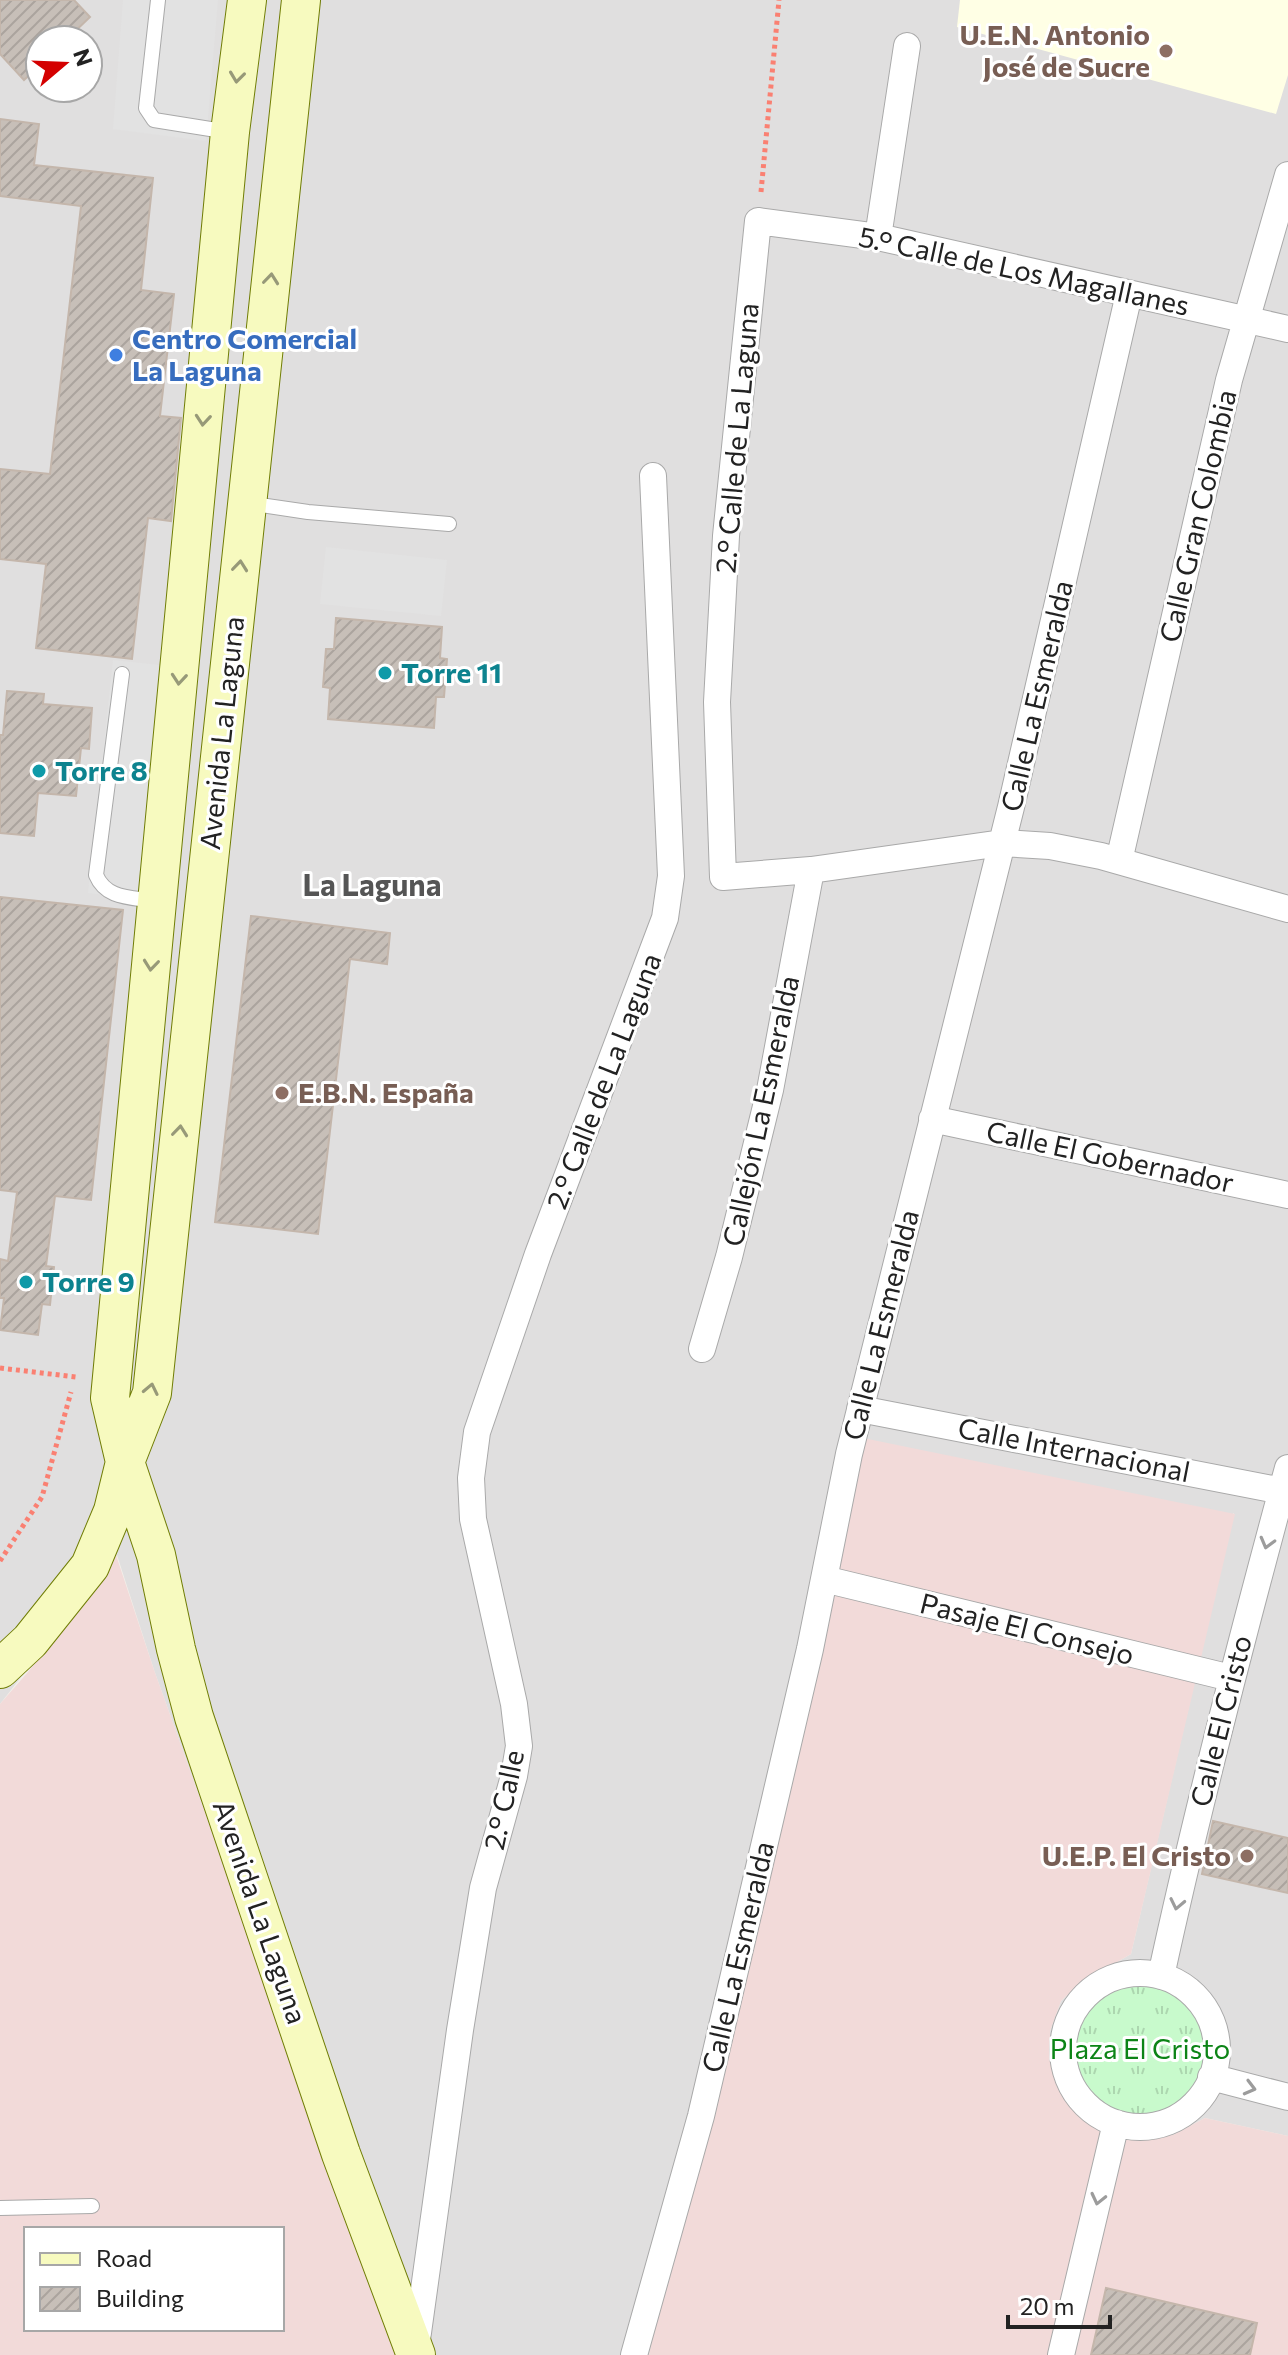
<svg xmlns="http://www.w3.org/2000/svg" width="1288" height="2355" viewBox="0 0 1288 2355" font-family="Commissioner,sans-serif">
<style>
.residential{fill:#e0dfdf;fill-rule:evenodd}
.commercial{fill:#f2dad9;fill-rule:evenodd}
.education{fill:#ffffe5}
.park{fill:url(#park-tufts)}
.parking{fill:#e2e2e2}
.building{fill:url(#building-hatch);stroke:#c4b6ab;stroke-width:2}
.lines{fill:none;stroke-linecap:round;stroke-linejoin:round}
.lane-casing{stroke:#a9a9a9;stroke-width:16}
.street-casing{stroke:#a9a9a9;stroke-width:28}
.secondary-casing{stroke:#707d05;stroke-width:40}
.path{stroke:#fa8072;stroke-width:5;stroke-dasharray:4 4;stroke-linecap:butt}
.lane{stroke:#fff;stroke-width:14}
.street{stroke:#fff;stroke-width:26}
.secondary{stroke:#f7fabf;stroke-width:38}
.oneway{stroke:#979978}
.oneway2{stroke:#9c9c9c}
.education-dot{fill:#8d6e63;stroke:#fff;stroke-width:3}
.shop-dot{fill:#3f7fe0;stroke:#fff;stroke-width:3}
.culture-dot{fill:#0f9aa8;stroke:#fff;stroke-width:3}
.labels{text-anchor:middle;stroke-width:6;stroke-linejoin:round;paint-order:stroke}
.education-label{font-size:28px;font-weight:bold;fill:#785e54;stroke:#fff;text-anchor:end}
.street-label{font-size:28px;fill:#222;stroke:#fff}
.shop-label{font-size:28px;font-weight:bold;fill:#366cbe;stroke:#fff;text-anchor:start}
.culture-label{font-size:28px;font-weight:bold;fill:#0d838f;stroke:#fff;text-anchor:start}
.park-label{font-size:28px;fill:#0c8416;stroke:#fff}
.neighbourhood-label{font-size:30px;font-weight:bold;fill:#555;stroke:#fff}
</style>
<defs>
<pattern id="park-tufts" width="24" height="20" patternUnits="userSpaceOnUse" patternTransform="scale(2)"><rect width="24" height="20" fill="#c8facc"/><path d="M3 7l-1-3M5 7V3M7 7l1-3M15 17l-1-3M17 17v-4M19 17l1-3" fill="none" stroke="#acd6af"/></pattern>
<pattern id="building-hatch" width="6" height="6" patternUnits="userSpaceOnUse" patternTransform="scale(2)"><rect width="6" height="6" fill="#c7bfb8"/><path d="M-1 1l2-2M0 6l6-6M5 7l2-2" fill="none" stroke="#aba49e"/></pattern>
</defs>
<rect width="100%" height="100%" fill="#f2efe9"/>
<path class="residential" d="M0 0H1288V2136L1205 2118 1173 2135 1132 2137 1105 2131 1078 2115 1061 2093 1051 2064 1050 2031 1061 2001 1079 1984 1131 1954 1234 1513 749 1901 649 2355H399L154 1670 117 1555 0 1704ZM40 40H88V88H40Z"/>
<path class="commercial" d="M863 1438 1235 1514 1131 1954 1079 1984 1061 2001 1050 2031 1051 2064 1061 2093 1078 2115 1105 2131 1132 2137 1173 2135 1205 2118 1288 2136V2355H649L749 1901Z
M116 1555 154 1670 399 2355H0V1704L28 1672ZM26 2229H282V2329H26Z"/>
<path class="education" d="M960 0H1288V75L1276 114 957 27Z"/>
<path class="park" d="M1074 2050a66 66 0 1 1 132 0a66 66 0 1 1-132 0Z"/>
<path class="parking" d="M123 0H218L206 141 113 129Z
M326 547 447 560 441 616 320 604Z
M113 660 169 666 145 900 88 893Z"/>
<path class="building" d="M0 0H74L90 17 66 40H40V65L24 80 0 54Z
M0 119 39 124 34 165 153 178 141 290 174 294 160 416 181 418 171 521 148 518 132 659 36 648 46 564 0 559V469L50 474 81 206 0 196Z
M336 618 442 627 440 658 447 659 444 697H436L434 728 328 719 330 688 323 687 326 649H334Z
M7 691 44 694 43 704 92 708 89 749 81 748 76 796 38 793 34 836 0 833V735H3Z
M0 897 123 910 91 1200 55 1196 46 1266 54 1267 50 1305 42 1304 38 1335 0 1330 4 1298H0V1259L8 1261 17 1192 0 1190Z
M251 916 390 933 387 964 350 959 318 1234 215 1222Z
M1213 1821 1288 1838V1893L1202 1874Z
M1106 2288 1257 2323 1250 2355H1091Z"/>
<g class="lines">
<defs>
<path id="lane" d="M158 0 146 108 154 120 229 132
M247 503 308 512 449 524
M122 674 96 875C106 899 130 897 154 901
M0 2208 92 2206"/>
<path id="street" d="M878 237 907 46
M1288 329 878 237 758 221 726 536 717 702 723 877 811 870 1002 843 1050 846 1101 856 1288 909
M1119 861 1229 380 1288 175
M932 1119 1288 1195
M702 1349 729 1257 770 1090 811 870
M860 1409 1288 1492
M824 1579 1231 1678
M1063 2050a77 77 0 1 1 154 0a77 77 0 1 1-154 0Z
M1161 1976C1198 1805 1242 1637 1288 1468
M1211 2077 1288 2097
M416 2347 460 2030 483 1888 514 1776 519 1746 514 1704 473 1519 471 1478 477 1432 538 1254 665 918 671 876 653 476
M634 2355 701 2116 810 1649 849 1454 1011 807 1129 294
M1061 2355 1116 2123"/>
<path id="secondary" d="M247 0 230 132 110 1398 125 1462 156 1555 176 1649 194 1717 341 2154 416 2355
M0 1669 30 1641 90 1566 113 1511 125 1462 152 1393 301 0"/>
</defs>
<use href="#lane" class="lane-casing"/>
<use href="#street" class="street-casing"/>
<use href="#secondary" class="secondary-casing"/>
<path class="path" d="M761 192 779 0
M0 1368 76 1377
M0 1561 42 1497 71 1392"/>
<use href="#lane" class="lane"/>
<use href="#street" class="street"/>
<use href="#secondary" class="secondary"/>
</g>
<defs><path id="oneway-chevron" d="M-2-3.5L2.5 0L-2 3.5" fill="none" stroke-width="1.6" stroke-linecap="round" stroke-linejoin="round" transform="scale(2)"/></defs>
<g class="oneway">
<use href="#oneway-chevron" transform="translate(237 77) rotate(97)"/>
<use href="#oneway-chevron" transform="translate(271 279) rotate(-84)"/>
<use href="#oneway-chevron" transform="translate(203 420) rotate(95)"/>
<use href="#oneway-chevron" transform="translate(240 566) rotate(-84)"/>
<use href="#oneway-chevron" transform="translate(179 679) rotate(95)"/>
<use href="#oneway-chevron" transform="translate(151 965) rotate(96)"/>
<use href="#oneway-chevron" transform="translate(180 1131) rotate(-84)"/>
<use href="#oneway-chevron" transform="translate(151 1389) rotate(-78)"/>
</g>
<g class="oneway2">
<use href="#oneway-chevron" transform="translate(1267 1543) rotate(105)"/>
<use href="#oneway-chevron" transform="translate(1177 1904) rotate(102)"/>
<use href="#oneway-chevron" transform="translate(1250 2088) rotate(15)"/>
<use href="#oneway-chevron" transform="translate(1098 2199) rotate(103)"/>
</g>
<g class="education-dot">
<circle cx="1166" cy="51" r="8"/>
<circle cx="282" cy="1093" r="8"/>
<circle cx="1247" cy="1856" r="8"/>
</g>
<circle class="shop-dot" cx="116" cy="355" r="8"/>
<g class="culture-dot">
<circle cx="385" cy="673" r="8"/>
<circle cx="39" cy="771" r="8"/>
<circle cx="26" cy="1282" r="8"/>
</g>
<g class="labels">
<g class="education-label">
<text x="1150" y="45">U.E.N. Antonio<tspan x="1150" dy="32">José de Sucre</tspan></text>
<text x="298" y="1103" text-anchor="start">E.B.N. España</text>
<text x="1231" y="1866">U.E.P. El Cristo</text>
</g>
<g class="street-label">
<text transform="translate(1024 271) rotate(12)" y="10">5.° Calle de Los Magallanes</text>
<text transform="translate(737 438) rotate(-85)" y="10">2.° Calle de La Laguna</text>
<text transform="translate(1198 516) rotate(-77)" y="10">Calle Gran Colombia</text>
<text transform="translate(1037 696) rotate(-77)" y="10">Calle La Esmeralda</text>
<text transform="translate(222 733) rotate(-84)" y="10">Avenida La Laguna</text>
<text transform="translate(604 1081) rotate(-69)" y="10">2.° Calle de La Laguna</text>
<text transform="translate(761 1111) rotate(-78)" y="10">Callejón La Esmeralda</text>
<text transform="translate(1110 1157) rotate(12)" y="10">Calle El Gobernador</text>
<text transform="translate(881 1325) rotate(-76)" y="10">Calle La Esmeralda</text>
<text transform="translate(1074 1450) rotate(11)" y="10">Calle Internacional</text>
<text transform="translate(1027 1629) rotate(14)" y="10">Pasaje El Consejo</text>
<text transform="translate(1221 1721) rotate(-76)" y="10">Calle El Cristo</text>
<text transform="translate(504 1800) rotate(-78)" y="10">2.° Calle</text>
<text transform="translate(260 1912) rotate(71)" y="10">Avenida La Laguna</text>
<text transform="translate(738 1957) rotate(-77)" y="10">Calle La Esmeralda</text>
</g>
<g class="shop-label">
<text x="132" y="349">Centro Comercial<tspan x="132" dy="32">La Laguna</tspan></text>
</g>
<g class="culture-label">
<text x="401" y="683">Torre 11</text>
<text x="55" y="781">Torre 8</text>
<text x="42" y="1292">Torre 9</text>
</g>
<g class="park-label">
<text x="1140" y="2059">Plaza El Cristo</text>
</g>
<g class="neighbourhood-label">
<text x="372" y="896">La Laguna</text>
</g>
</g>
<rect x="24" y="2227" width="260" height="104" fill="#ffffff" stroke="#a7a7a7" stroke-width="2"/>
<rect x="40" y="2253" width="40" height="12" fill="#f7fabf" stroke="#a7a7a7" stroke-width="2"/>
<text x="96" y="2267" font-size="24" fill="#222222">Road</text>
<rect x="40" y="2287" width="40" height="24" fill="url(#building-hatch)" stroke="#a7a7a7" stroke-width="2"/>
<text x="96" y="2307" font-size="24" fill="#222222">Building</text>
<g transform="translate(64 64) rotate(71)"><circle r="38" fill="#ffffff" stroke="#a7a7a7" stroke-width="2"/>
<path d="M0-6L14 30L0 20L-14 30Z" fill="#d40000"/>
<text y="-12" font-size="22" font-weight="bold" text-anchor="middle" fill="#222222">N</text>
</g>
<path d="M1008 2315v12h102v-12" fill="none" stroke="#222222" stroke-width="4"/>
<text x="1020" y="2315" font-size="24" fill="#222222" stroke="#ffffff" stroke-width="6" paint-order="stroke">20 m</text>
</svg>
